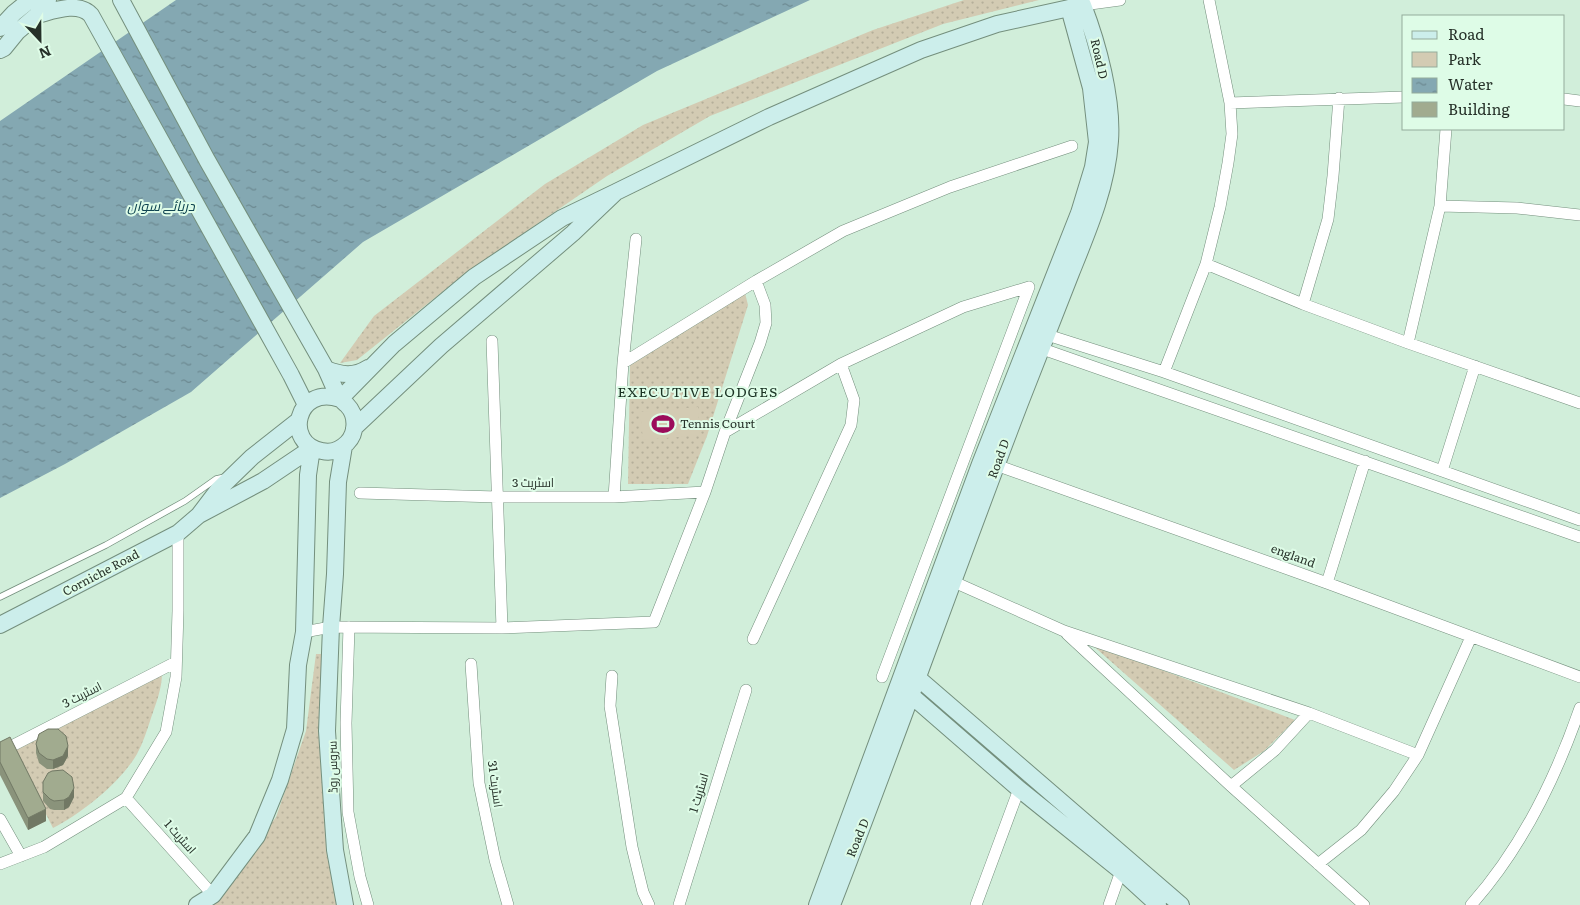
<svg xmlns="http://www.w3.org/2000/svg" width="1580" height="905" viewBox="0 0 1580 905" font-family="Literata,Cairo,serif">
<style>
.green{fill:url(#green-dots)}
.pitch{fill:#d3cbb3}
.water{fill:url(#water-ripples)}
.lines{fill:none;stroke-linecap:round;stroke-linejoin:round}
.lane-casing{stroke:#748f7d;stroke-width:7}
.street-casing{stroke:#748f7d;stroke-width:12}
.secondary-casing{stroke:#748f7d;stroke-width:18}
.lane{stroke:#fff;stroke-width:5.5}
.street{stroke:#fff;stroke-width:11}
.secondary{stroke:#cceeeb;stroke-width:16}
.wall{fill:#8a937b}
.shaded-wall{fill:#717864}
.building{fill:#a1ab8f;stroke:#717864}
.labels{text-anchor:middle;stroke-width:4;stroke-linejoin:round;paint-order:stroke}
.street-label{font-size:12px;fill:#263129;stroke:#defce7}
.poi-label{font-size:12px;fill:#263129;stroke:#defce7;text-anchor:start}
.water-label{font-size:14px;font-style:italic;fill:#0e4350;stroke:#defce7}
.neighbourhood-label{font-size:14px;letter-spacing:1px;fill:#1a3223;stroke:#defce7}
</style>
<defs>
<pattern id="green-dots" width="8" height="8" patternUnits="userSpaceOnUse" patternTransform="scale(1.25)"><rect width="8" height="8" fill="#d3cbb3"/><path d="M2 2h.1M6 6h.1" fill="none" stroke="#b5af9a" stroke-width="1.8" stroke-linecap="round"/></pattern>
<pattern id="water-ripples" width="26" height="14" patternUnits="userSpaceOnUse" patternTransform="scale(1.25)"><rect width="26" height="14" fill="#84a8b2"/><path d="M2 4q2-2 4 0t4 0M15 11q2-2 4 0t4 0" fill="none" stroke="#6c8991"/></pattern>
</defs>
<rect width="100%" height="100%" fill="#d1eeda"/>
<path class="green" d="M964 0H1039L943 24 710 116 607 176 466 273 357 360 340 363 374 316 545 184 643 125 873 30Z
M745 293 748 305 707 436 688 484H628L630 365Z
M1090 643 1295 720 1264 751 1234 770Z
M316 654H325L321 771 330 860 337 905H205L229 881 276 817 306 731Z
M162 673C162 689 156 703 151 718 147 730 143 743 137 754 121 782 81 814 53 828L13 749Z"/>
<path class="pitch" d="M698 407 700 435 643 440 640 412Z"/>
<path class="water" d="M176 0H810L657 71 363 242 191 392 65 464 0 498V121Z"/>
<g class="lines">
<defs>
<path id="lane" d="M0 597 106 545 185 501 216 479 225 477"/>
<path id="street" d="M1083 5 1120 0
M1564 99 1580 101
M1230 103 1404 97
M1440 206 1517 208 1580 215
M1206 264 1303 304 1408 343 1580 403
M1303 304 1328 219 1333 176 1339 98
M1041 333 1164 372 1580 520
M492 341 502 628
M1408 343 1440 206 1446 129
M1034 346 1580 537
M623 363 756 281 843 231 950 187 1072 146
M1164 372 1206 264 1220 207 1228 163 1232 134 1230 103 1209 0
M725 432 841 364 963 307 1029 287
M996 465 1327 583 1580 677
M1442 471 1475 366
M360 493 497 497H614L705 492
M614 497 623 363 636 239
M954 582 1064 631 1309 713 1418 755
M1327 583 1365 461
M349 627 346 723 348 812 360 877 368 905
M304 632 331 627 502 628 654 622 705 492 725 432 760 343 766 323 765 305 756 281
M1067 634 1231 786 1364 905
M753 639 851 425 854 400 841 364
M471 664 479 783 495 860 508 905
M612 676 610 706 632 847 643 892 649 905
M882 677 1029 287
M0 752 176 662
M1231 786 1275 750 1309 713
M126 798 213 895
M0 819 21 856
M0 864 44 847 126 798 166 732 176 677 178 611V533
M1318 864 1361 830 1394 791 1418 755 1471 637
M679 905 746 690
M976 905 1019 789
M1109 905 1121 871
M1471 905C1522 848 1555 780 1580 708"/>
<path id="secondary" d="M121 0 207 160 326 369C330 378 334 388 339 397 341 400 344 402 347 405 357 415 357 433 347 443 340 450 331 453 322 451 283 444 296 384 340 399
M37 15C53 11 78 1 91 15L291 375 306 405
M0 28 14 13 30 0
M0 50 4 48 17 32 37 15 48 0
M616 192 769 117 921 50 997 24 1083 5C1098 44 1113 99 1110 141 1107 187 1088 231 1071 273 1054 316 1037 359 1020 403 956 570 897 738 832 905
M326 369C341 375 354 377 368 368
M340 399 394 344 474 277 562 218 616 192 573 233 441 346 354 428
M299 420 252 457 218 490 199 515 263 481 312 448
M344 446 338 482 335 574 331 627 327 731 335 850 345 905
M0 625 178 533 199 515
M911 672 1181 905
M905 690 1019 789 1121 871 1158 905
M197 905 213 895 257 836 280 780 295 729 298 665 304 632 308 475 312 448
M817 905 980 464 1079 213 1093 167 1097 142 1091 88 1069 8"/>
</defs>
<use href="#lane" class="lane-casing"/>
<use href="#street" class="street-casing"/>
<use href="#secondary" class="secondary-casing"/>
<use href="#lane" class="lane"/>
<use href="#street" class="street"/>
<use href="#secondary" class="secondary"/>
</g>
<path class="wall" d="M0 742 46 821 28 830 0 775Z
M36 744 68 756 63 765 53 769H47L39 763 36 753Z
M43 782 74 797 69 807 64 810H54L50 809 43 801Z"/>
<path class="shaded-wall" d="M68 746V756L63 765 53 769V760Z
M74 788V797L69 807 64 810V800Z
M46 809V821L28 830V818Z"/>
<path class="building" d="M48 729H58L66 736 68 746 63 756 53 760 47 759 39 753 36 744 39 734Z
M10 737 46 809 28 818 0 762V742Z
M63 770 72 777 74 788 69 797 64 800 54 801 50 799 43 792V782L48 773 52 771Z"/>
<defs>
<symbol id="stadium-bare" viewBox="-9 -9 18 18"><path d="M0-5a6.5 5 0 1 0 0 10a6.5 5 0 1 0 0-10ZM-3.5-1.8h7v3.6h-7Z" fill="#9b0c5b" stroke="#defce7" stroke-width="2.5" paint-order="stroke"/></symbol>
</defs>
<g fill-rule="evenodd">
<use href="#stadium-bare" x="647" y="408" width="32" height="32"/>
</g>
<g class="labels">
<g class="street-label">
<text transform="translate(1099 59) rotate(77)" y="4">Road D</text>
<text transform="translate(999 459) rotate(-70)" y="4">Road D</text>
<text x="533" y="487">اسٹریٹ 3</text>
<text transform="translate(1293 556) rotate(20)" y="4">england</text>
<text transform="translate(101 573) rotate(-28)" y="4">Corniche Road</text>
<text transform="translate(82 695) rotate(-27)" y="4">اسٹریٹ 3</text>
<text transform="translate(333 767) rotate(-91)" y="4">سروس روڈ</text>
<text transform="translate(495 784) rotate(82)" y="4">اسٹریٹ 31</text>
<text transform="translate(699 793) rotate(-73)" y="4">اسٹریٹ 1</text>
<text transform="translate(180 837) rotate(48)" y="4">اسٹریٹ 1</text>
<text transform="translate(858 838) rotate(-68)" y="4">Road D</text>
</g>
<g class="poi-label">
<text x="680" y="428">Tennis Court</text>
</g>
<g class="water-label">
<text x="161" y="211">دریائے سواں</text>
</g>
<g class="neighbourhood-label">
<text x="698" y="397">EXECUTIVE LODGES</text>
</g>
</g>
<rect x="1402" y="15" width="162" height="115" fill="#defce7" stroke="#94ab9b"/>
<rect x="1412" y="31" width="25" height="8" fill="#cceeeb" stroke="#94ab9b"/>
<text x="1448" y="40" font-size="15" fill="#263129">Road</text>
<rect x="1412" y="52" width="25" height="15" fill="#d3cbb3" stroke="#94ab9b"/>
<text x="1448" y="65" font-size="15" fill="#263129">Park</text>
<rect x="1412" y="78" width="25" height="15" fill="url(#water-ripples)" stroke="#94ab9b"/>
<text x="1448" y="90" font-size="15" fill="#263129">Water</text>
<rect x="1412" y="102" width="25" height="15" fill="#a1ab8f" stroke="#94ab9b"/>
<text x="1448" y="115" font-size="15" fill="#263129">Building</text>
<g transform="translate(40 40) rotate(158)" stroke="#defce7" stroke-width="4" paint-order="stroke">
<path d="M0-4L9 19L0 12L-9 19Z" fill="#263129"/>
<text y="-8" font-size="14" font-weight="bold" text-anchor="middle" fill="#263129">N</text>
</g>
</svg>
